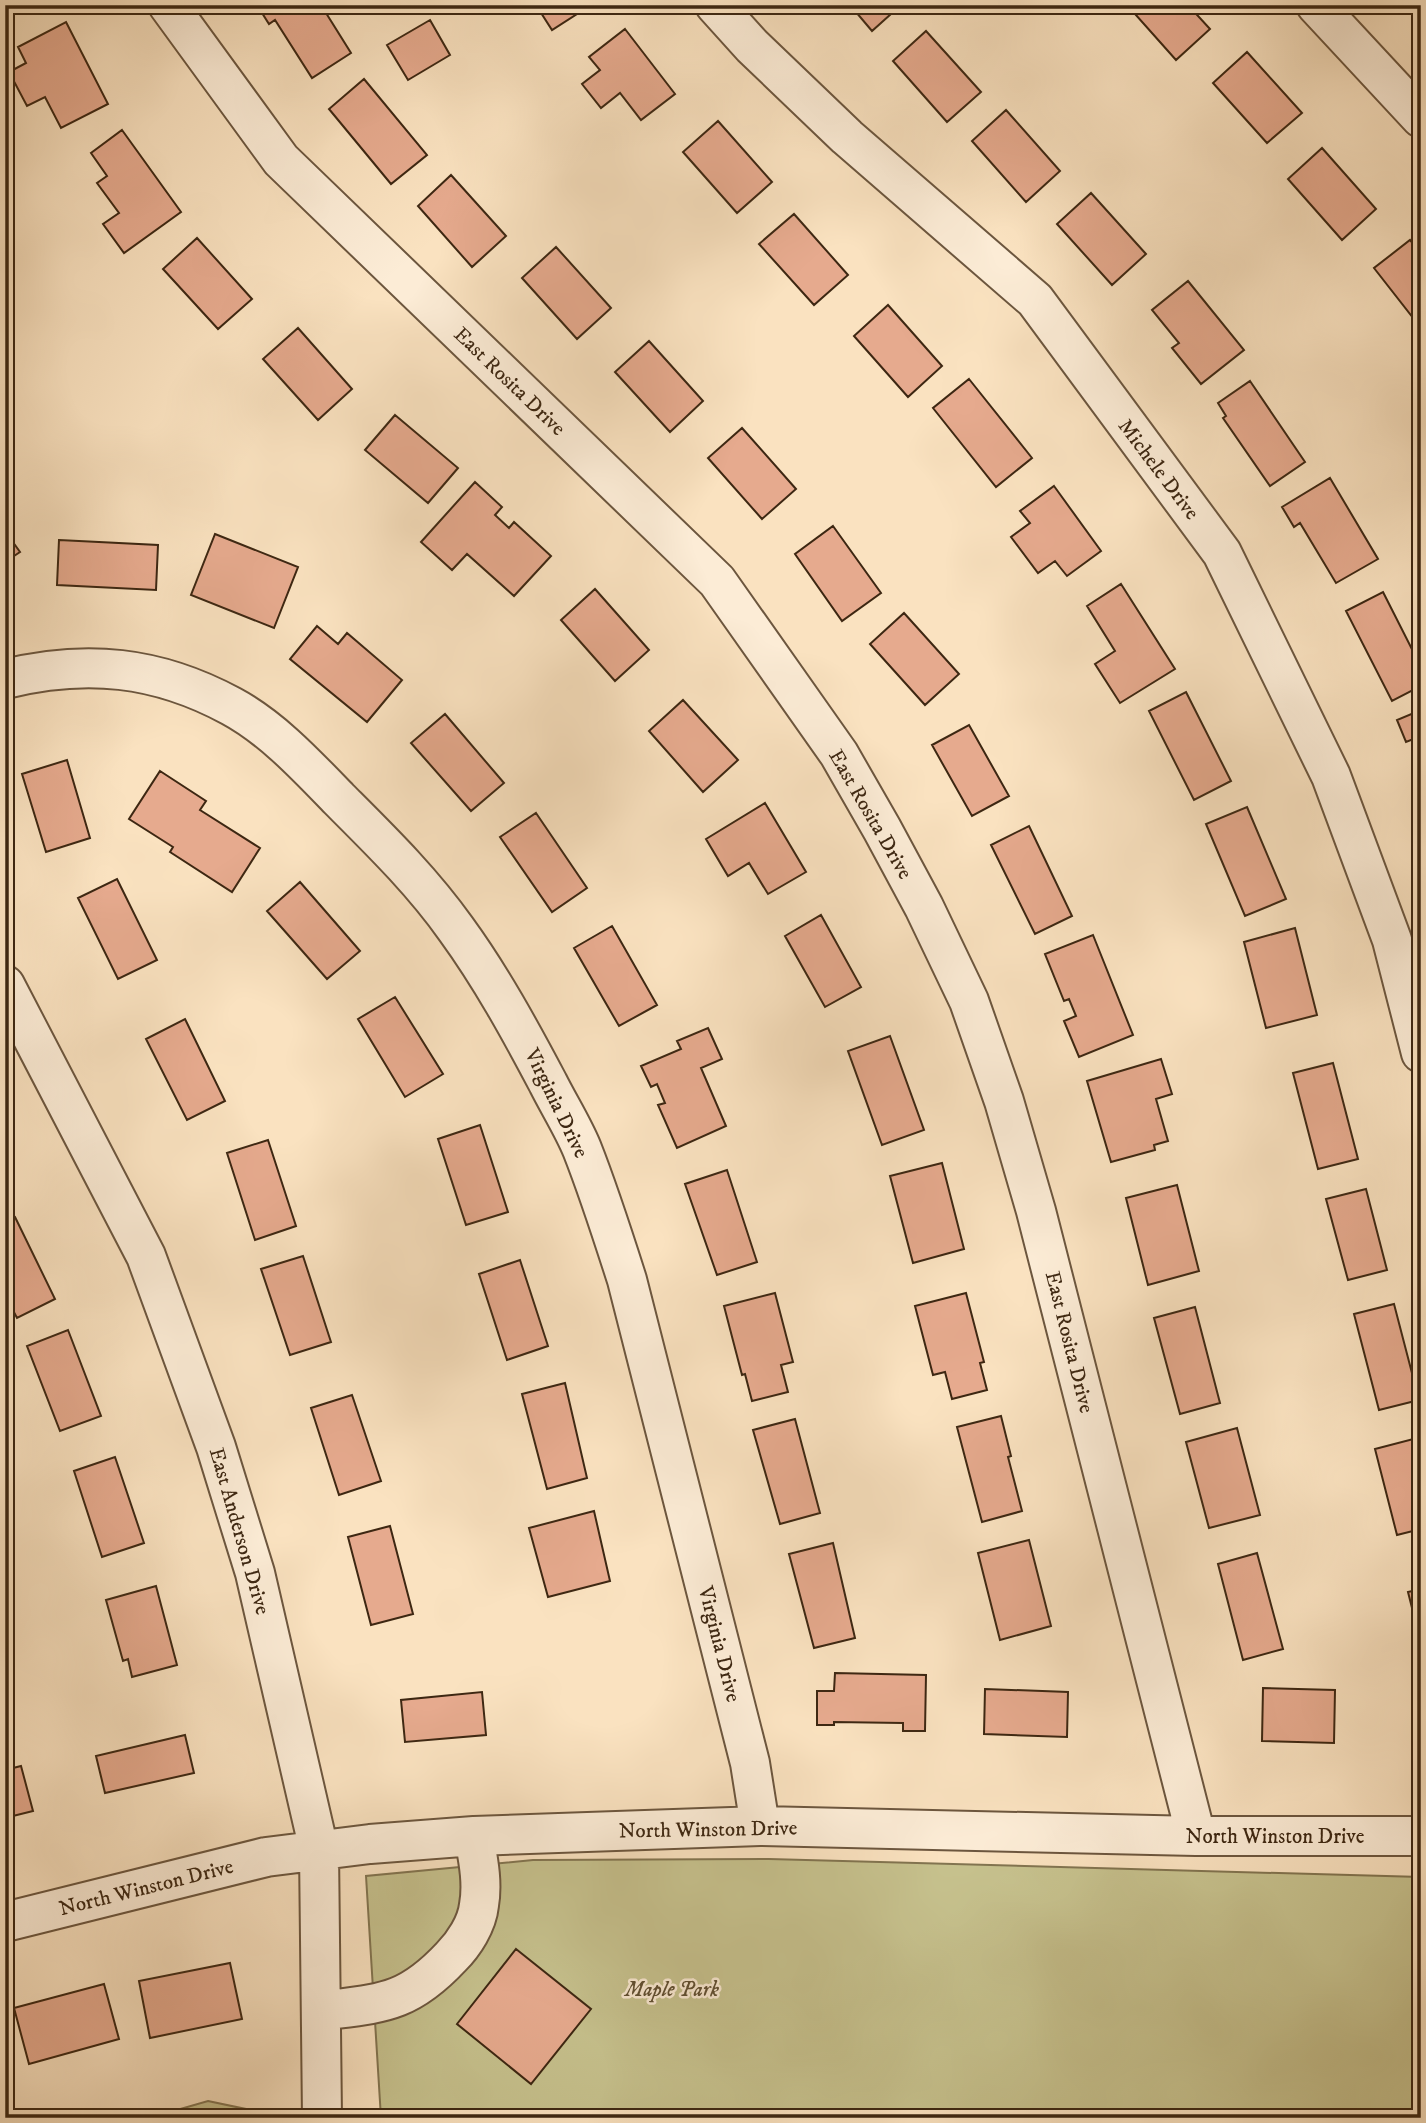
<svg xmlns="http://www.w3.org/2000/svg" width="1426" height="2123" viewBox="0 0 1426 2123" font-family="'IM FELL DW Pica',serif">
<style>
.green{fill:#c6c18d;stroke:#827450;stroke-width:2}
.building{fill:#e6aa8e;stroke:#3d2712;stroke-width:2}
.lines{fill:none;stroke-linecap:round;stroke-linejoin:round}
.minor-casing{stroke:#6c563e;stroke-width:42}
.minor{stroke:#fcecd6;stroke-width:38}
.labels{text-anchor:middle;stroke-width:5;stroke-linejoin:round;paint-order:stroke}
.street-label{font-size:21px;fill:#3d2712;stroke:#fcecd6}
.park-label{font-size:21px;font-style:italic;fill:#5f4e31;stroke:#fcecd6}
</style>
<rect width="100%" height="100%" fill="#fae2c0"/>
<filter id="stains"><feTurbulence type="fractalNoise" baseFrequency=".00286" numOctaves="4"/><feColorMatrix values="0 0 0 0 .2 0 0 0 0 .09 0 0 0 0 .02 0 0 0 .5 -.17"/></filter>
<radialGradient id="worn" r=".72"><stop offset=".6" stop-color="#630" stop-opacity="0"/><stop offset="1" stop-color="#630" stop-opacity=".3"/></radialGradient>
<path class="green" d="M769 1859 1421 1877V2118H381L366 1876 533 1860Z
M208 2101 279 2116V2118H149Z"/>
<path class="building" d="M257 5H321L351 53 312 78 275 20 269 24Z
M536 5H591L552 30Z
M850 5H901L872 31Z
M1127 5H1188L1210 29 1176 60Z
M430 20 450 55 408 80 387 45Z
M66 22 108 104 61 128 45 97 27 106 9 72 26 63 18 47Z
M625 29 675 94 641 120 620 93 601 108 582 84 600 70 589 57Z
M926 31 981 92 947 122 893 61Z
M1247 52 1302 113 1267 143 1213 83Z
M364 79 427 155 391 184 329 109Z
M1006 110 1060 171 1026 202 972 141Z
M718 121 772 182 737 213 683 152Z
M122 130 181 212 124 253 103 224 119 213 97 183 107 176 91 153Z
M1322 148 1376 209 1342 240 1288 179Z
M451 175 506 236 472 267 418 206Z
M1091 193 1146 254 1112 285 1057 224Z
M794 214 848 275 814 305 759 244Z
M197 238 252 299 218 329 163 269Z
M1410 240 1421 253V328L1374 268Z
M556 247 611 308 577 339 522 278Z
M1188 281 1244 350 1201 384 1172 348 1179 343 1152 310Z
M888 305 942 366 908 397 854 336Z
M298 328 352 389 318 420 263 359Z
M649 341 703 401 670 432 615 372Z
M969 379 1032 458 996 487 933 408Z
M1250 381 1305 462 1270 486 1223 418 1226 416 1218 403Z
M395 415 458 468 428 503 365 450Z
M742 428 796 489 762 519 708 458Z
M1330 478 1378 559 1336 583 1300 523 1294 527 1282 507Z
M475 482 502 507 495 515 509 528 514 522 551 556 514 596 467 554 452 570 421 542Z
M1054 486 1101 551 1067 576 1055 561 1038 573 1011 537 1030 523 1020 511Z
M833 526 881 593 842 621 795 554Z
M5 531 20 552 5 562Z
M215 534 298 567 274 628 191 595Z
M59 540 158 545 156 590 57 585Z
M1121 584 1175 669 1120 703 1095 664 1115 651 1087 606Z
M595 589 649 650 615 681 561 620Z
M1383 592 1421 667V686L1392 701 1346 611Z
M904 613 959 674 925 705 870 644Z
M317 626 338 644 347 633 402 680 367 722 290 659Z
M1186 692 1231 781 1194 800 1149 711Z
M683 700 738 760 703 792 649 731Z
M1421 710V749L1416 738 1406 742 1397 720Z
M445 714 504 783 471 811 411 743Z
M969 725 1009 796 972 816 932 745Z
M67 760 90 838 46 852 22 774Z
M160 771 206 801 200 810 260 848 232 892 170 852 173 847 129 819Z
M765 803 806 872 768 894 749 863 728 876 706 839Z
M1247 807 1286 899 1245 916 1206 824Z
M536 813 587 888 552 912 500 837Z
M1029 826 1072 916 1035 934 991 845Z
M117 879 157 960 118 979 78 898Z
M300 882 360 951 327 979 267 911Z
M821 915 861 987 825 1007 785 936Z
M612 926 657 1005 619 1026 574 948Z
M1295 928 1317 1015 1266 1028 1244 942Z
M1093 935 1133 1035 1079 1057 1064 1021 1076 1016 1069 999 1064 1001 1045 954Z
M395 997 443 1074 405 1097 358 1019Z
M185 1019 225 1101 187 1120 146 1039Z
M708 1028 722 1059 701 1068 726 1126 677 1148 658 1105 665 1103 657 1084 651 1087 641 1066 681 1049 677 1041Z
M890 1036 924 1130 882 1145 848 1051Z
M1161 1059 1172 1094 1156 1099 1168 1141 1154 1145 1155 1150 1111 1162 1087 1081Z
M1333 1063 1358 1159 1318 1169 1293 1073Z
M480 1125 508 1212 466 1225 438 1139Z
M268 1140 296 1226 255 1240 227 1153Z
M942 1163 964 1249 913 1263 890 1176Z
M727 1170 757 1262 717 1275 685 1184Z
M1177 1185 1199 1271 1148 1285 1126 1198Z
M1366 1189 1387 1270 1348 1280 1326 1199Z
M15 1217 55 1299 17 1318 5 1295V1222Z
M303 1256 331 1342 290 1355 261 1269Z
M520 1260 548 1346 507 1360 479 1274Z
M775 1293 793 1362 781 1365 788 1392 752 1401 745 1374 742 1375 724 1306Z
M966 1293 984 1362 980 1363 987 1390 952 1399 945 1372 933 1375 915 1306Z
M1394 1304 1419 1400 1379 1410 1354 1314Z
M1195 1307 1220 1403 1180 1414 1154 1318Z
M68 1330 101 1416 60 1431 27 1346Z
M565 1383 587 1478 547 1489 522 1394Z
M352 1395 381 1481 339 1495 311 1408Z
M1001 1416 1011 1456 1008 1457 1022 1511 982 1522 957 1427Z
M795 1419 820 1513 780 1524 753 1430Z
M1237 1428 1260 1515 1209 1528 1186 1442Z
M1421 1437V1529L1397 1535 1375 1449Z
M115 1457 144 1543 102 1557 74 1471Z
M594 1511 610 1581 548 1597 529 1528Z
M390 1526 413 1614 371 1625 348 1537Z
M1029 1540 1051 1626 1000 1640 978 1553Z
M833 1543 855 1638 814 1648 789 1554Z
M1257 1553 1283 1649 1243 1660 1218 1564Z
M156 1586 177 1665 132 1677 128 1659 123 1661 106 1600Z
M1421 1589V1615L1414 1616 1408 1592Z
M835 1673 926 1675 925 1731H903V1723L834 1722V1725H817V1691H834Z
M1263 1688 1335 1690 1334 1743 1262 1741Z
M985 1689 1068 1692 1067 1737 984 1734Z
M482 1692 486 1735 405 1742 401 1700Z
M185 1735 194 1773 105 1793 96 1756Z
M21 1766 33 1811 5 1818V1770Z
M516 1949 591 2009 531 2084 457 2024Z
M230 1963 242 2019 150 2038 139 1981Z
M104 1984 119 2039 29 2064 14 2008Z"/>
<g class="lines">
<defs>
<path id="minor" d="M168 5 281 160 717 581 839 754 882 829 924 907 969 1001 1004 1101 1036 1211 1196 1836
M715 5 752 46 847 137 1035 300 1222 553 1331 776 1392 940 1421 1053
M1316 5 1421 118
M5 679C86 659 157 666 231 706 272 728 307 766 339 799 380 840 422 881 456 929 491 977 520 1030 548 1083 559 1105 573 1127 582 1149 599 1192 613 1236 627 1280L750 1763 760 1826
M5 985 146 1256 216 1447 255 1573 319 1850 322 2118
M5 1922 266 1857 370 1844 474 1836 760 1826 1196 1836H1421
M321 2011C382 2003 407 2004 451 1957 464 1944 477 1924 479 1905 483 1882 478 1859 474 1836"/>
</defs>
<use href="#minor" class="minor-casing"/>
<use href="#minor" class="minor"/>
</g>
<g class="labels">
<g class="street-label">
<text transform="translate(510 381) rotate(44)" y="7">East Rosita Drive</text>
<text transform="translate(1159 469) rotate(53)" y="7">Michele Drive</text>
<text transform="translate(871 814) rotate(60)" y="7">East Rosita Drive</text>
<text transform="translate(557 1103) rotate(64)" y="7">Virginia Drive</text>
<text transform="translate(1070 1342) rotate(76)" y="7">East Rosita Drive</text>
<text transform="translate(240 1531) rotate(74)" y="7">East Anderson Drive</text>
<text transform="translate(720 1644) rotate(76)" y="7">Virginia Drive</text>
<text transform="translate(708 1829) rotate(-1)" y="7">North Winston Drive</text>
<text x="1275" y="1843">North Winston Drive</text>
<text transform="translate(146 1887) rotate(-14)" y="7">North Winston Drive</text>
</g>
<g class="park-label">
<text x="672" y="1996">Maple Park</text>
</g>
</g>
<rect width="1426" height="2123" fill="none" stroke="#fae2c0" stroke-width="28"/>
<rect x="7" y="7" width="1412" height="2109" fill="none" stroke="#3d2712" stroke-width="3.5"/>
<rect x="14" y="14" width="1398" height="2095" fill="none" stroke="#3d2712" stroke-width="2"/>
<rect width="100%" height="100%" filter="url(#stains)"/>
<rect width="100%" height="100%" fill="url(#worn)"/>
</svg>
